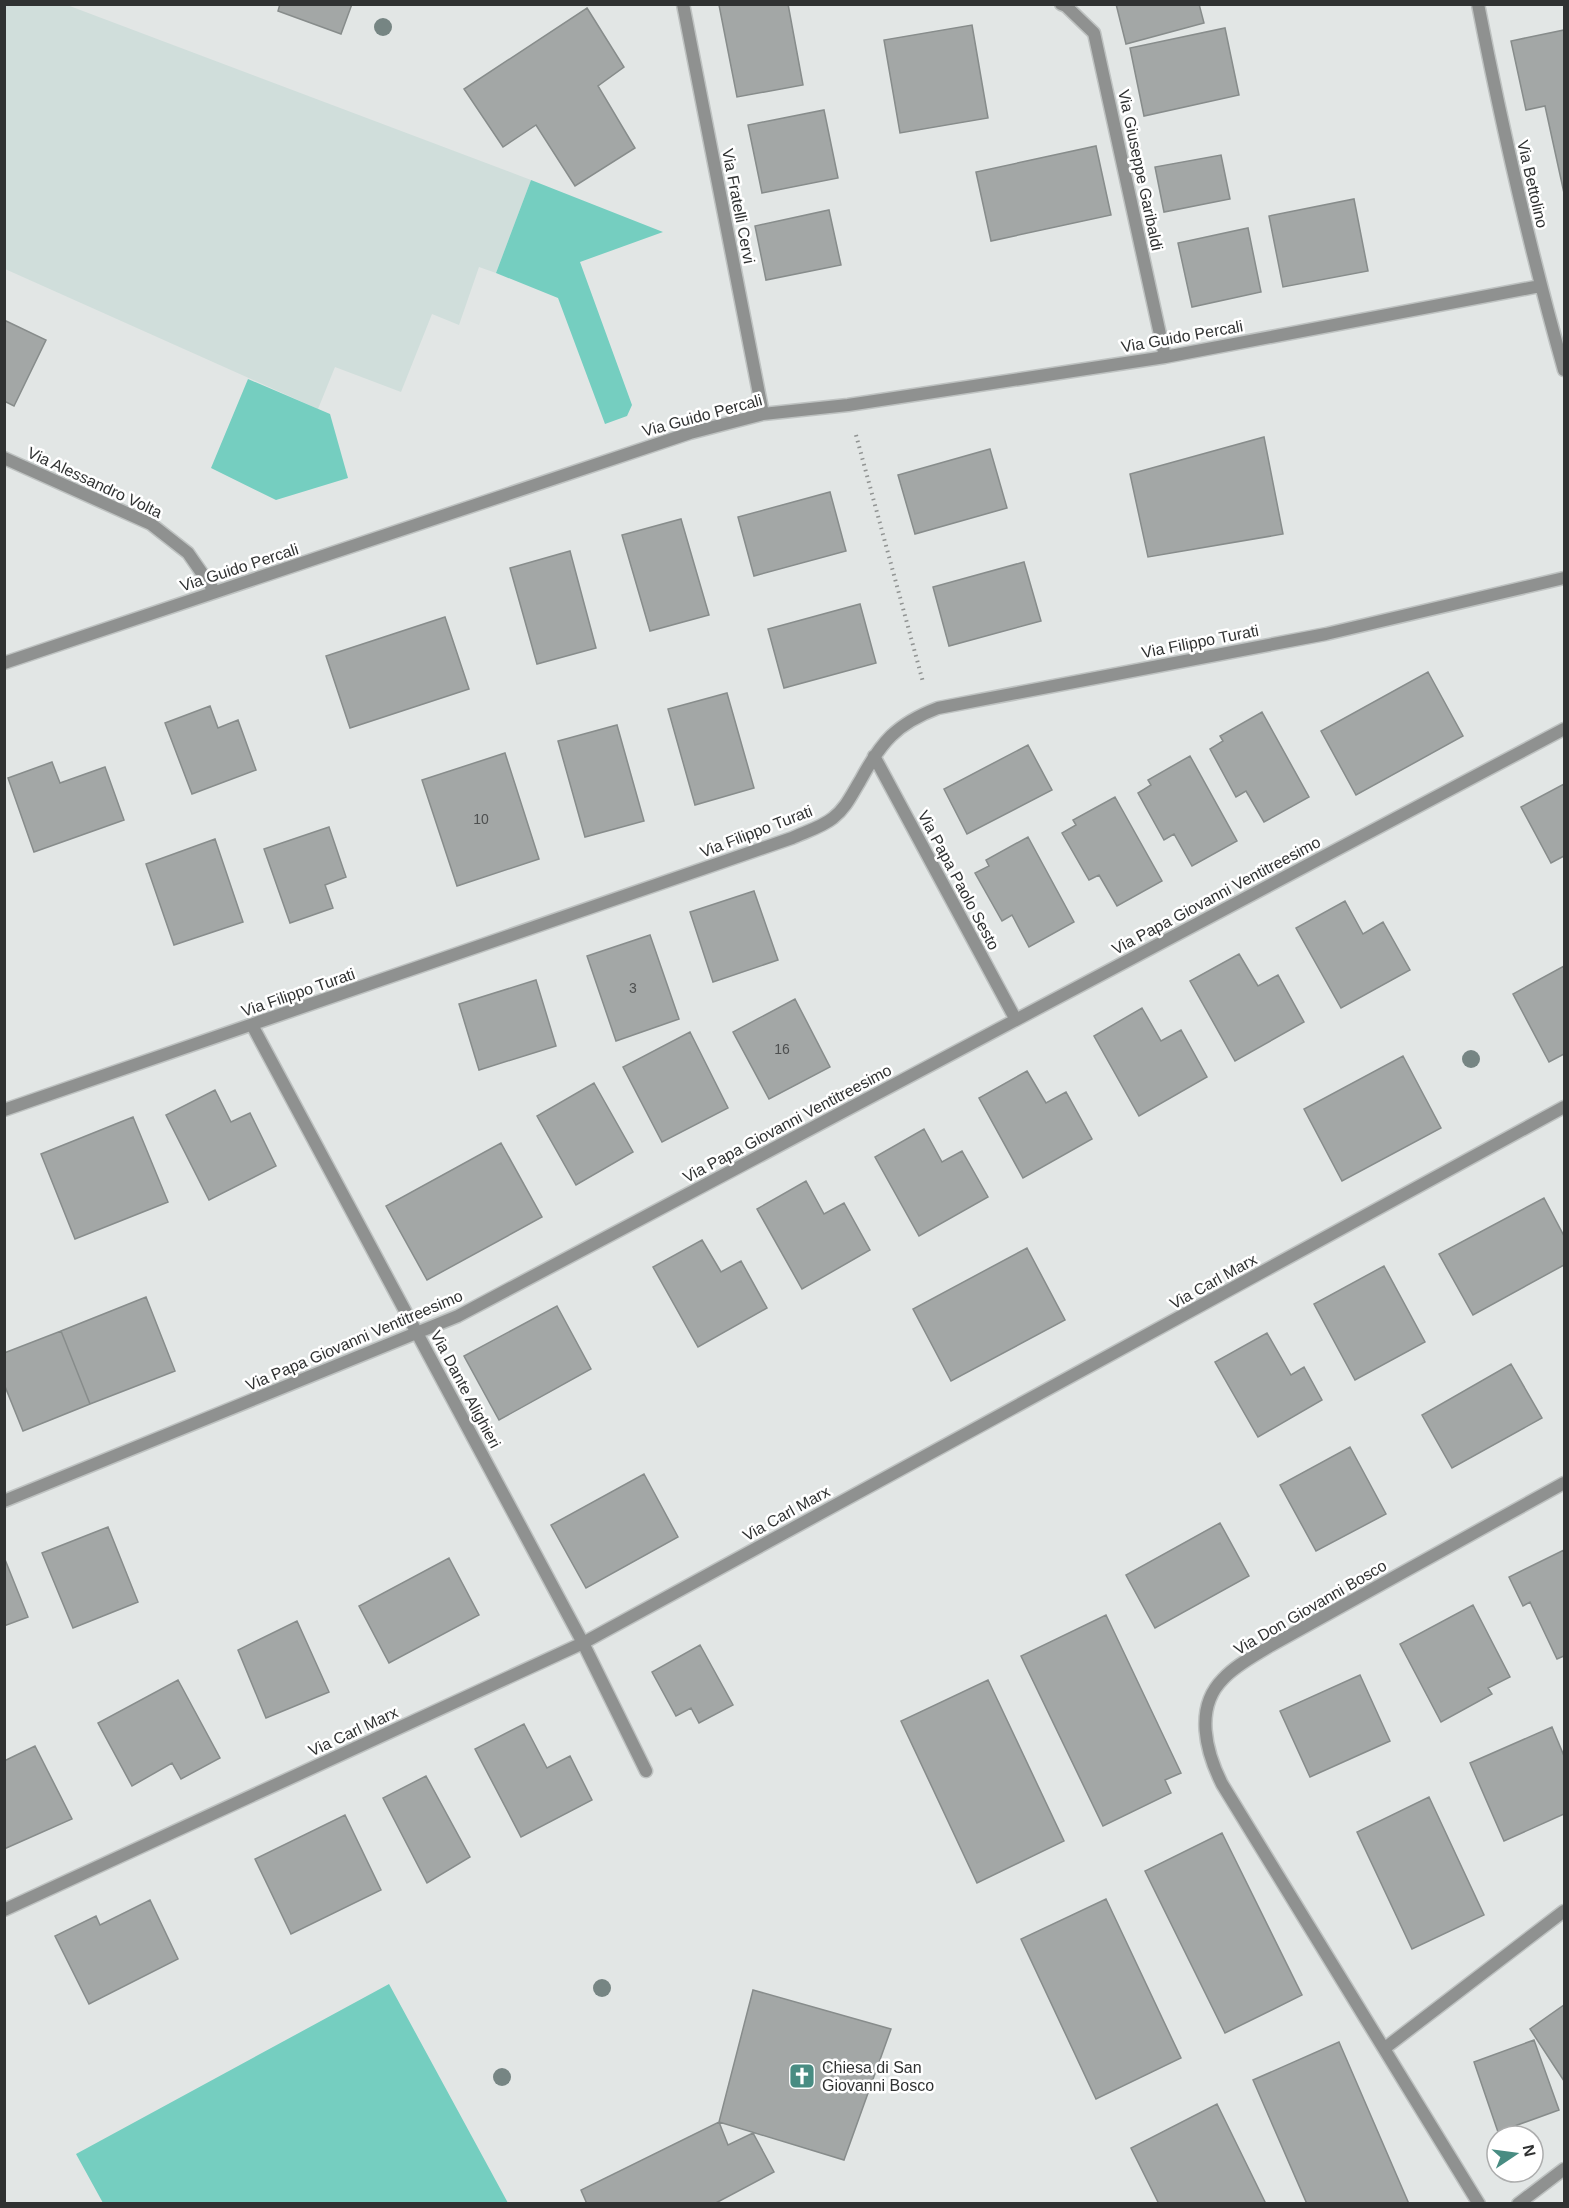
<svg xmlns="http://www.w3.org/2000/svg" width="1569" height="2208" viewBox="0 0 1569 2208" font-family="Helvetica,sans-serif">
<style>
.built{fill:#d0dedb}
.green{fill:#75cec0}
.building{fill:#a3a7a6;stroke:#878c8b;stroke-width:1.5}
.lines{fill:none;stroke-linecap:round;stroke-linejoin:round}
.minor-casing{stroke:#bec2c1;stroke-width:15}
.path{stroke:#909392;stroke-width:4;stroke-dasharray:1.5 4.5;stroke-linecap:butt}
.minor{stroke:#8f9190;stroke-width:12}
.tree{fill:#768583}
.labels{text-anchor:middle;stroke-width:5;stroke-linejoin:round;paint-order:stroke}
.number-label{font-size:14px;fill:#4d4f4f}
.street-label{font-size:16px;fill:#303232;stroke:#fff}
.poi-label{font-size:16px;fill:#303232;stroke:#fff;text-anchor:start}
</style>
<rect width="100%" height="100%" fill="#e2e6e5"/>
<path class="built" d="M5 5H67L531 180 496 273 479 267 459 325 432 314 401 392 335 367 318 409 5 269Z"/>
<path class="green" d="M531 180 663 232 580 262 632 405 627 416 605 424 558 298 496 273Z
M248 379 330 414 348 478 276 500 211 468Z
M389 1984 508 2203H103L76 2154Z"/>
<path class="building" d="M280 4H352L341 34 278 11Z
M724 4H788L803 85 737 97 719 5Z
M1116 4H1199L1204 23 1126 44Z
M587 8 624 67 598 86 635 148 575 186 536 125 503 147 464 89Z
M972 25 988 118 900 133 884 40Z
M1225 28 1239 95 1144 116 1130 48Z
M1564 30V193L1545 106 1526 110 1511 41Z
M824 110 838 178 762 193 748 125Z
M1096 146 1111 215 991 241 976 172Z
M1221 155 1230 199 1164 212 1155 167Z
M1354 199 1368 271 1283 287 1269 216Z
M829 210 841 265 766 280 755 226Z
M1248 228 1261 292 1192 307 1178 243Z
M4 320 46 340 14 406 4 401Z
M1264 437 1283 534 1148 557 1130 474Z
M990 449 1007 508 915 534 898 475Z
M830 492 846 551 754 576 738 517Z
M681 519 709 615 650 631 622 535Z
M570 551 596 648 537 664 510 568Z
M1024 562 1041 621 949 646 933 587Z
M860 604 876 663 784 688 768 629Z
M445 617 469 689 350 728 326 656Z
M1428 672 1463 736 1356 795 1321 731Z
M727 693 754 788 695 805 668 709Z
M210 706 218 728 238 720 256 770 192 794 165 723Z
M1262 712 1309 797 1264 822 1246 791 1236 797 1210 749 1223 741 1220 736Z
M617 725 644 821 585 837 558 741Z
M1028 745 1052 790 967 834 944 789Z
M505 753 539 859 457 886 422 780Z
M1190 756 1237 841 1192 866 1174 834 1164 840 1138 793 1151 785 1148 780Z
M52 762 60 783 105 767 124 820 34 852 8 778Z
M1564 784V856L1551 863 1521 807Z
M1115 797 1162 881 1117 906 1099 875 1089 880 1062 833 1076 825 1073 820Z
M329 827 346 877 325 885 333 908 290 923 264 849Z
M1028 837 1074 922 1029 947 1012 915 1002 921 975 873 989 866 986 860Z
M215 839 243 922 174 945 146 864Z
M754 891 778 960 713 982 690 912Z
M1345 901 1363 934 1383 922 1410 970 1341 1008 1296 928Z
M650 935 679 1019 616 1041 587 956Z
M1239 954 1258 986 1278 975 1304 1022 1235 1061 1190 981Z
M1564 966V1054L1549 1062 1513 994Z
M536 980 556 1046 479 1070 459 1004Z
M795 999 830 1067 769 1099 733 1032Z
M1142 1008 1161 1041 1181 1030 1207 1077 1139 1116 1094 1036Z
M690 1032 728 1108 662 1142 623 1067Z
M1403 1056 1441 1128 1342 1181 1304 1109Z
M1027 1071 1046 1103 1066 1092 1092 1139 1023 1178 979 1098Z
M594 1083 633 1152 576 1185 537 1116Z
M215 1090 231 1122 250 1113 276 1166 209 1200 166 1115Z
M133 1117 168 1202 75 1239 41 1154Z
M924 1129 942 1162 962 1151 988 1197 919 1236 875 1157Z
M501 1143 542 1217 427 1280 386 1206Z
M806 1181 824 1214 844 1203 870 1250 802 1289 757 1209Z
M1544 1198 1564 1236V1265L1473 1315 1439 1254Z
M702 1240 721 1272 741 1261 767 1308 698 1347 653 1267Z
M1027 1248 1065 1320 951 1381 913 1309Z
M1384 1266 1425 1342 1355 1380 1314 1304Z
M146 1297 175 1371 90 1404 61 1331Z
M557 1306 591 1369 499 1420 464 1356Z
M61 1331 90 1404 23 1431 4 1384V1353Z
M1267 1333 1291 1375 1304 1367 1322 1400 1258 1437 1215 1362Z
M1511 1364 1542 1418 1452 1468 1422 1415Z
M1350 1447 1386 1514 1316 1551 1280 1485Z
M644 1474 678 1537 586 1588 551 1525Z
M1220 1523 1249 1576 1155 1628 1126 1575Z
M108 1527 138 1602 73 1628 42 1553Z
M1564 1550V1656L1557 1659 1530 1602 1523 1606 1509 1577Z
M4 1557 28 1617 4 1626Z
M449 1558 479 1615 389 1663 359 1606Z
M1473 1605 1510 1677 1488 1688 1492 1694 1441 1722 1400 1644Z
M1106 1615 1181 1773 1165 1780 1171 1793 1103 1826 1021 1656Z
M297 1621 329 1692 266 1718 238 1650Z
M700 1645 733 1705 699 1723 691 1708 676 1716 652 1672Z
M1360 1675 1390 1741 1310 1777 1280 1711Z
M178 1680 220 1758 181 1779 172 1763 132 1786 98 1723Z
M988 1680 1064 1841 977 1883 901 1721Z
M524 1724 547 1768 570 1756 592 1800 521 1837 475 1749Z
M1552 1727 1564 1756V1814L1504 1841 1470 1763Z
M35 1746 72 1819 4 1849V1761Z
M426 1776 470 1857 427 1883 383 1798Z
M1429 1797 1484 1915 1412 1949 1357 1832Z
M345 1815 381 1890 291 1934 255 1859Z
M1222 1833 1302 1995 1225 2033 1145 1871Z
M1106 1899 1181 2058 1096 2099 1021 1939Z
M150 1900 178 1959 89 2004 55 1936 96 1916 100 1925Z
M753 1990 891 2029 844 2160 719 2122Z
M1564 2005V2081L1530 2029Z
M1534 2040 1559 2110 1498 2132 1474 2062Z
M1339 2042 1409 2204H1307L1253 2080Z
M1217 2104 1266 2204H1159L1131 2148Z
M719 2122 728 2145 753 2133 774 2172 714 2204H587L581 2190Z"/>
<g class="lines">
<defs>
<path id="minor" d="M683 4 763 414
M1061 4 1066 6 1094 33 1165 357
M1478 4C1502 127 1530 250 1564 370
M4 458 151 524 188 553 215 592
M4 663 690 433 763 414 848 405 1165 357 1540 286
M874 756 1016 1020
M252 1025 583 1643 646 1771
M4 1110 792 838C805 832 822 827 833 818 846 808 852 794 860 781 881 742 896 724 938 708L1326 634 1564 578
M4 1501 458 1316 1564 729
M4 1910 583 1643 1564 1107
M1385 2048 1564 1911
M1479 2204 1222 1784C1206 1752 1194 1708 1223 1679 1236 1665 1254 1656 1270 1646L1564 1483
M1518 2204 1564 2169"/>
</defs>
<use href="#minor" class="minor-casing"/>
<path class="path" d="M856 435 923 682"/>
<use href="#minor" class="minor"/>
</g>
<g class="tree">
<circle cx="383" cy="27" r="9"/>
<circle cx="1471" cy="1059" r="9"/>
<circle cx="602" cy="1988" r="9"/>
<circle cx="502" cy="2077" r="9"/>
</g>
<defs>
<symbol id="church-square" viewBox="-11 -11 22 22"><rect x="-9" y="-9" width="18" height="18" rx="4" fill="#488c82" stroke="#fff"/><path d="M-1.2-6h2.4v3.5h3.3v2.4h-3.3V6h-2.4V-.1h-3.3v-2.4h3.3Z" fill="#fff"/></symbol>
</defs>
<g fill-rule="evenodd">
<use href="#church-square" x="787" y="2061" width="30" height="30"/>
</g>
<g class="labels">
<g class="number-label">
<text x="481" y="824">10</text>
<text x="633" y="993">3</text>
<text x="782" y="1054">16</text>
</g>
<g class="street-label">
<text transform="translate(1141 170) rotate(78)" y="6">Via Giuseppe Garibaldi</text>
<text transform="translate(1533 184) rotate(77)" y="6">Via Bettolino</text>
<text transform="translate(739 206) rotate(79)" y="6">Via Fratelli Cervi</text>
<text transform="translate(1182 336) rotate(-10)" y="6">Via Guido Percali</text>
<text transform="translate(702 415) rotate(-15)" y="6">Via Guido Percali</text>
<text transform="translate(95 482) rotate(25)" y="6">Via Alessandro Volta</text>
<text transform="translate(239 567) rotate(-18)" y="6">Via Guido Percali</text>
<text transform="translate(1200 641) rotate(-11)" y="6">Via Filippo Turati</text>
<text transform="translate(756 831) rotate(-21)" y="6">Via Filippo Turati</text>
<text transform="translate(959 880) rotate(62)" y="6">Via Papa Paolo Sesto</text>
<text transform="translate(1216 895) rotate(-28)" y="6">Via Papa Giovanni Ventitreesimo</text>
<text transform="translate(298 992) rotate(-19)" y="6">Via Filippo Turati</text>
<text transform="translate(787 1123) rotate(-28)" y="6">Via Papa Giovanni Ventitreesimo</text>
<text transform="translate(1213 1281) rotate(-29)" y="6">Via Carl Marx</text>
<text transform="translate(354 1340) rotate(-23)" y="6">Via Papa Giovanni Ventitreesimo</text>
<text transform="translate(466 1389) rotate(62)" y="6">Via Dante Alighieri</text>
<text transform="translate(786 1513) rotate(-29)" y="6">Via Carl Marx</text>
<text transform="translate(1310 1607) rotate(-30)" y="6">Via Don Giovanni Bosco</text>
<text transform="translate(353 1731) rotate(-25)" y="6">Via Carl Marx</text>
</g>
<g class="poi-label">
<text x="822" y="2073">Chiesa di San<tspan x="822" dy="18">Giovanni Bosco</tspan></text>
</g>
</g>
<rect width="1569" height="2208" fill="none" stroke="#303232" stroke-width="12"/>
<g transform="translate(1515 2154) rotate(77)"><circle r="28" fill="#ffffff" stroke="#acadad" stroke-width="1.5"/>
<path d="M0-4.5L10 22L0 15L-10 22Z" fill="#488c82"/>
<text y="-9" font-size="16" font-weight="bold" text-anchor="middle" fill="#303232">N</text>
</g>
</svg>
